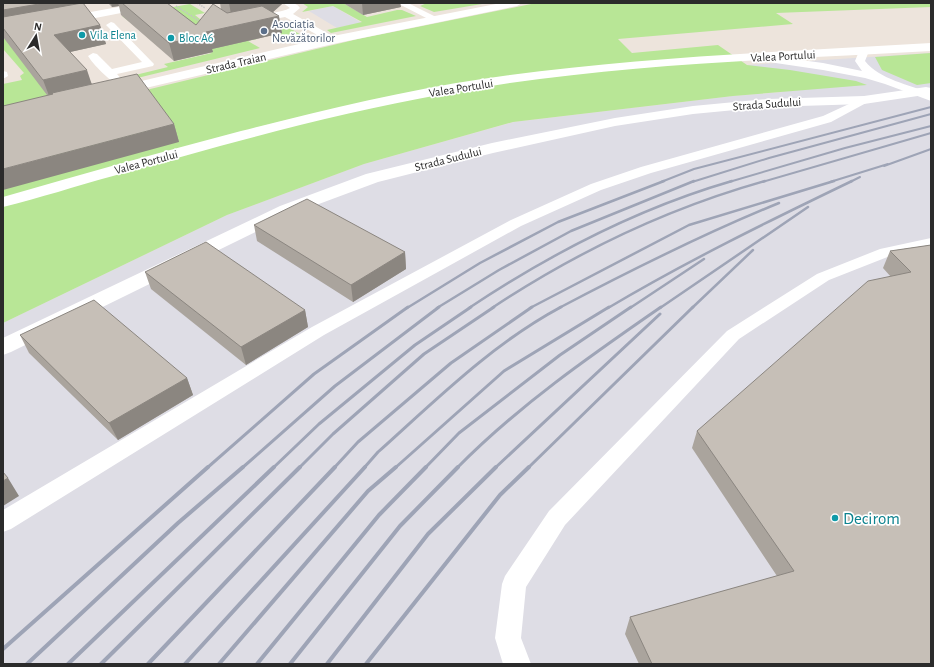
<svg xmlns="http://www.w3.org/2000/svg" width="934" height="667" viewBox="0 0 934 667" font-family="'Alegreya Sans',sans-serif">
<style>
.industrial{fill:#dedde5}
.green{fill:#b8e696}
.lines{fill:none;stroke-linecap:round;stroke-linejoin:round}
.path{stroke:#c4c4c4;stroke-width:1.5;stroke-dasharray:1.5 1;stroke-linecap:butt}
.lane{fill:#fff;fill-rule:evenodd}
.street{fill:#fff;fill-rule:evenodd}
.secondary{fill:#fff;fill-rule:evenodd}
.rail-far3{stroke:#9ea4b6;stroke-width:2}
.rail-far2{stroke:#9ea4b6;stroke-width:2.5}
.rail-far1{stroke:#9ea4b6;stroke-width:3}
.rail{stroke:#9ea4b6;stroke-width:4}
.wall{fill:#aaa49d}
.shaded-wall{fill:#8b8680}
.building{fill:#c6bfb7;stroke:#8b8680}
.service-dot{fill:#5c6f8a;stroke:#fff;stroke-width:1.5}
.culture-dot{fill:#0f9aa8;stroke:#fff;stroke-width:1.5}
.labels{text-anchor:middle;stroke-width:3.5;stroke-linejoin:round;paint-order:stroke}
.far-service-label{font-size:12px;fill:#4e5e75;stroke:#fff;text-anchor:start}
.far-culture-label{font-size:12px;fill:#0d838f;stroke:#fff;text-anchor:start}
.far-street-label{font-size:12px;fill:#2b2b2b;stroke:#fff}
.near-culture-label{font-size:17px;fill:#0d838f;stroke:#fff;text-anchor:start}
</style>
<rect width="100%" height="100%" fill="#ede4dc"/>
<path class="industrial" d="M333 6 362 23 337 28 309 11Z
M931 53V664H3V323L227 215 364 164 514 122 733 96 783 92 747 65Z"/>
<path class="green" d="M302 3H343L367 17 397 10H402L416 16 331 33 327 30 362 22 333 6 302 12 308 7Z
M427 3H488L434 12 420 6Z
M536 3H931V7L776 13 793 24 618 39 632 53 718 45 747 65 790 70 856 81 867 85 733 96 513 122 364 164 227 215 3 323V190L142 91 358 39Z
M190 4 205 13 195 15 216 32 239 27 257 39 248 41 260 48 125 81 123 78 168 67 164 64 212 53 131 23 122 16Z
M275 19 306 38 317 36 285 43 273 35 281 33Z
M43 32 92 89 3 109V84L22 80 20 76 24 73 3 49V39Z
M931 53V83L917 85 882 70 875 57Z"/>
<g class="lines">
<path class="path" d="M197 3 205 8
M176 6 201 22"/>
<path class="lane" d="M283 3C290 3 296 2 300 8L293 14 336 38 338 40 336 42H330L285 17 254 23 249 20C257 13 279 14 290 8Z
M397 3H408L440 19 438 21H432Z
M111 22 114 23 154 64 153 66 117 74 123 81 118 84C110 82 93 64 88 56L93 53 97 54 112 69 142 62 108 27 106 25Z
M864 48 869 51 865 61C880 80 909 84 931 94V101L885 84 865 78 823 70 756 60 751 57 756 54 823 63 862 71 855 61 860 49Z
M3 71 7 72 8 76 3 79Z
M864 97 868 98 870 100 868 102 831 122 651 173 601 190 521 226 324 335 11 529 3 532V510L312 327 511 220 591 184 641 167 823 116Z
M931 238V248L890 256 829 280 739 339 565 525 526 587 521 638 531 664H503L495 638 502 584 505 576 549 511 727 331 817 274 880 249Z"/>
<path class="street" d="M926 87 931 88V94L864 104 768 107 693 114 615 126 493 153 378 182 292 214 11 352 3 355V338L280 206 366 174 492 143 615 118 693 106 768 99 864 96Z"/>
<path class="secondary" d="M140 3H162L157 6 3 36V28Z
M501 3H522L517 6 333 44 116 95 111 94 109 91 111 88 116 87 333 36Z
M931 43V51C769 60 604 64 444 94 332 114 222 145 113 176 76 186 40 198 3 207V197C82 174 161 152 241 131 320 111 401 91 482 79 630 57 781 52 931 43Z"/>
<path class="rail-far3" d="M884 166 931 149
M661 182 694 169 931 107
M692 182 769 158 931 114
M729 182 845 148 931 126
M762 182 931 133
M830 182 888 164
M850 182 860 177"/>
<path class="rail-far2" d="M407 308 480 263 558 222 664 181
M437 308 499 270 571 231 694 181
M469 308C550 254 639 208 732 181
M492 308C575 253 669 208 765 181
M530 308 689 225 834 181
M559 308C631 270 703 234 779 203
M608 308C687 261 769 221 852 181
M630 308 704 259
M660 308 808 207
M692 308 753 250"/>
<path class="rail-far1" d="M207 468 314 374 408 307
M242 468 335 386 439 307
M273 468 319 424 415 345 471 307
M299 468 333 434 424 354 494 307
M334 468 358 442 451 363 532 307
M364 468 378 452C436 400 492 344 561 307
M395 468 504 371 609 307
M425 468 459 433 560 355 631 307
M457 468C518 406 590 356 661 307
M495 468 660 314
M528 468 693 307"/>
<path class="rail" d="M3 649 208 467
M27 664 178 523 243 467
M68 664 274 467
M101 664 300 467
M148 664 335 467
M185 664 365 467
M219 664 368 491 396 467
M257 664 379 515 426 467
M290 664 400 526 458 467
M327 664 428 534 496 467
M366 664 500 495 529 467"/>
</g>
<path class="wall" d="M3 3H80L100 25 106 44 70 52 92 84 174 124 179 142 47 95 3 37Z
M108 3H167L196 25 221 9 220 3H282V4L273 12 282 33 212 49 213 52 174 61 121 15 119 6 112 7Z
M343 3H400L401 7 363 15Z
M254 225 405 252 406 269 353 302 257 241Z
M931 245V664H639L625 634 630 617 777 576 692 448 697 431 891 277 883 268 890 251Z
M145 272 305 310 308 327 246 365 151 289Z
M20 335 187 378 193 395 118 440 29 353Z"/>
<path class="shaded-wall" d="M45 3H80L82 12 3 26V10Z
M111 3H118L119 6 112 7Z
M229 3H282V4L273 12 232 20Z
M362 3H400L401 7 363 15Z
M279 16 282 33 212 49 213 52 174 61 169 43 206 32Z
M100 25 106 44 61 54 54 35Z
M87 70 94 91 51 101 43 80Z
M174 124 179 142 3 190V169Z
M405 252 406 269 353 302 351 285Z
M305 310 308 327 246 365 241 347Z
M187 378 193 395 118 440 109 423Z
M8 478 19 496 3 506V481Z"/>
<path class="building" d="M3 3H45L3 10Z
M82 3H83L100 25 54 35 87 70 43 80 3 28V17Z
M122 3H167L196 25 213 4 227 13 262 6 279 16 206 32 209 35 169 43Z
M137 74 174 124 3 169V106L53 94 52 93Z
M307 199 405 252 351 285 254 225Z
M206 242 305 310 241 347 145 272Z
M931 245V664H652L630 617 794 571 697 431 868 281 911 272 890 251Z
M94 300 187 378 109 423 20 335Z
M3 472 8 478 3 481Z"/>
<circle class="service-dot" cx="264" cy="31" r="4"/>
<g class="culture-dot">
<circle cx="82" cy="35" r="4"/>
<circle cx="171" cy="38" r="4"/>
<circle cx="835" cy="518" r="4"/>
</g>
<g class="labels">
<g class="far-service-label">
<text x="272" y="28">Asociația<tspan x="272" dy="14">Nevăzătorilor</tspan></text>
</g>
<g class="far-culture-label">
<text x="90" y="39">Vila Elena</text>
<text x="179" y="42">Bloc A6</text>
</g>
<g class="far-street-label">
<text transform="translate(783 56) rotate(-3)" y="4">Valea Portului</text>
<text transform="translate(236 63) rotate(-13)" y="4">Strada Traian</text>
<text transform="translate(461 88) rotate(-9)" y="4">Valea Portului</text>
<text transform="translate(767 104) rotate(-4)" y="4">Strada Sudului</text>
<text transform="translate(448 159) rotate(-14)" y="4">Strada Sudului</text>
<text transform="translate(146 162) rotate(-15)" y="4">Valea Portului</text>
</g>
<g class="near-culture-label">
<text x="843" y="524">Decirom</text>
</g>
</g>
<rect width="934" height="667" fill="none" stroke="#2b2b2b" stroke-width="8"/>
<g transform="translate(36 36) rotate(11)" stroke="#ffffff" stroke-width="3" paint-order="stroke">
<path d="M0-3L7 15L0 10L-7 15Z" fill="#2b2b2b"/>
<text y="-6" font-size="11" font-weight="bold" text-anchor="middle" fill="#2b2b2b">N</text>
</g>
</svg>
